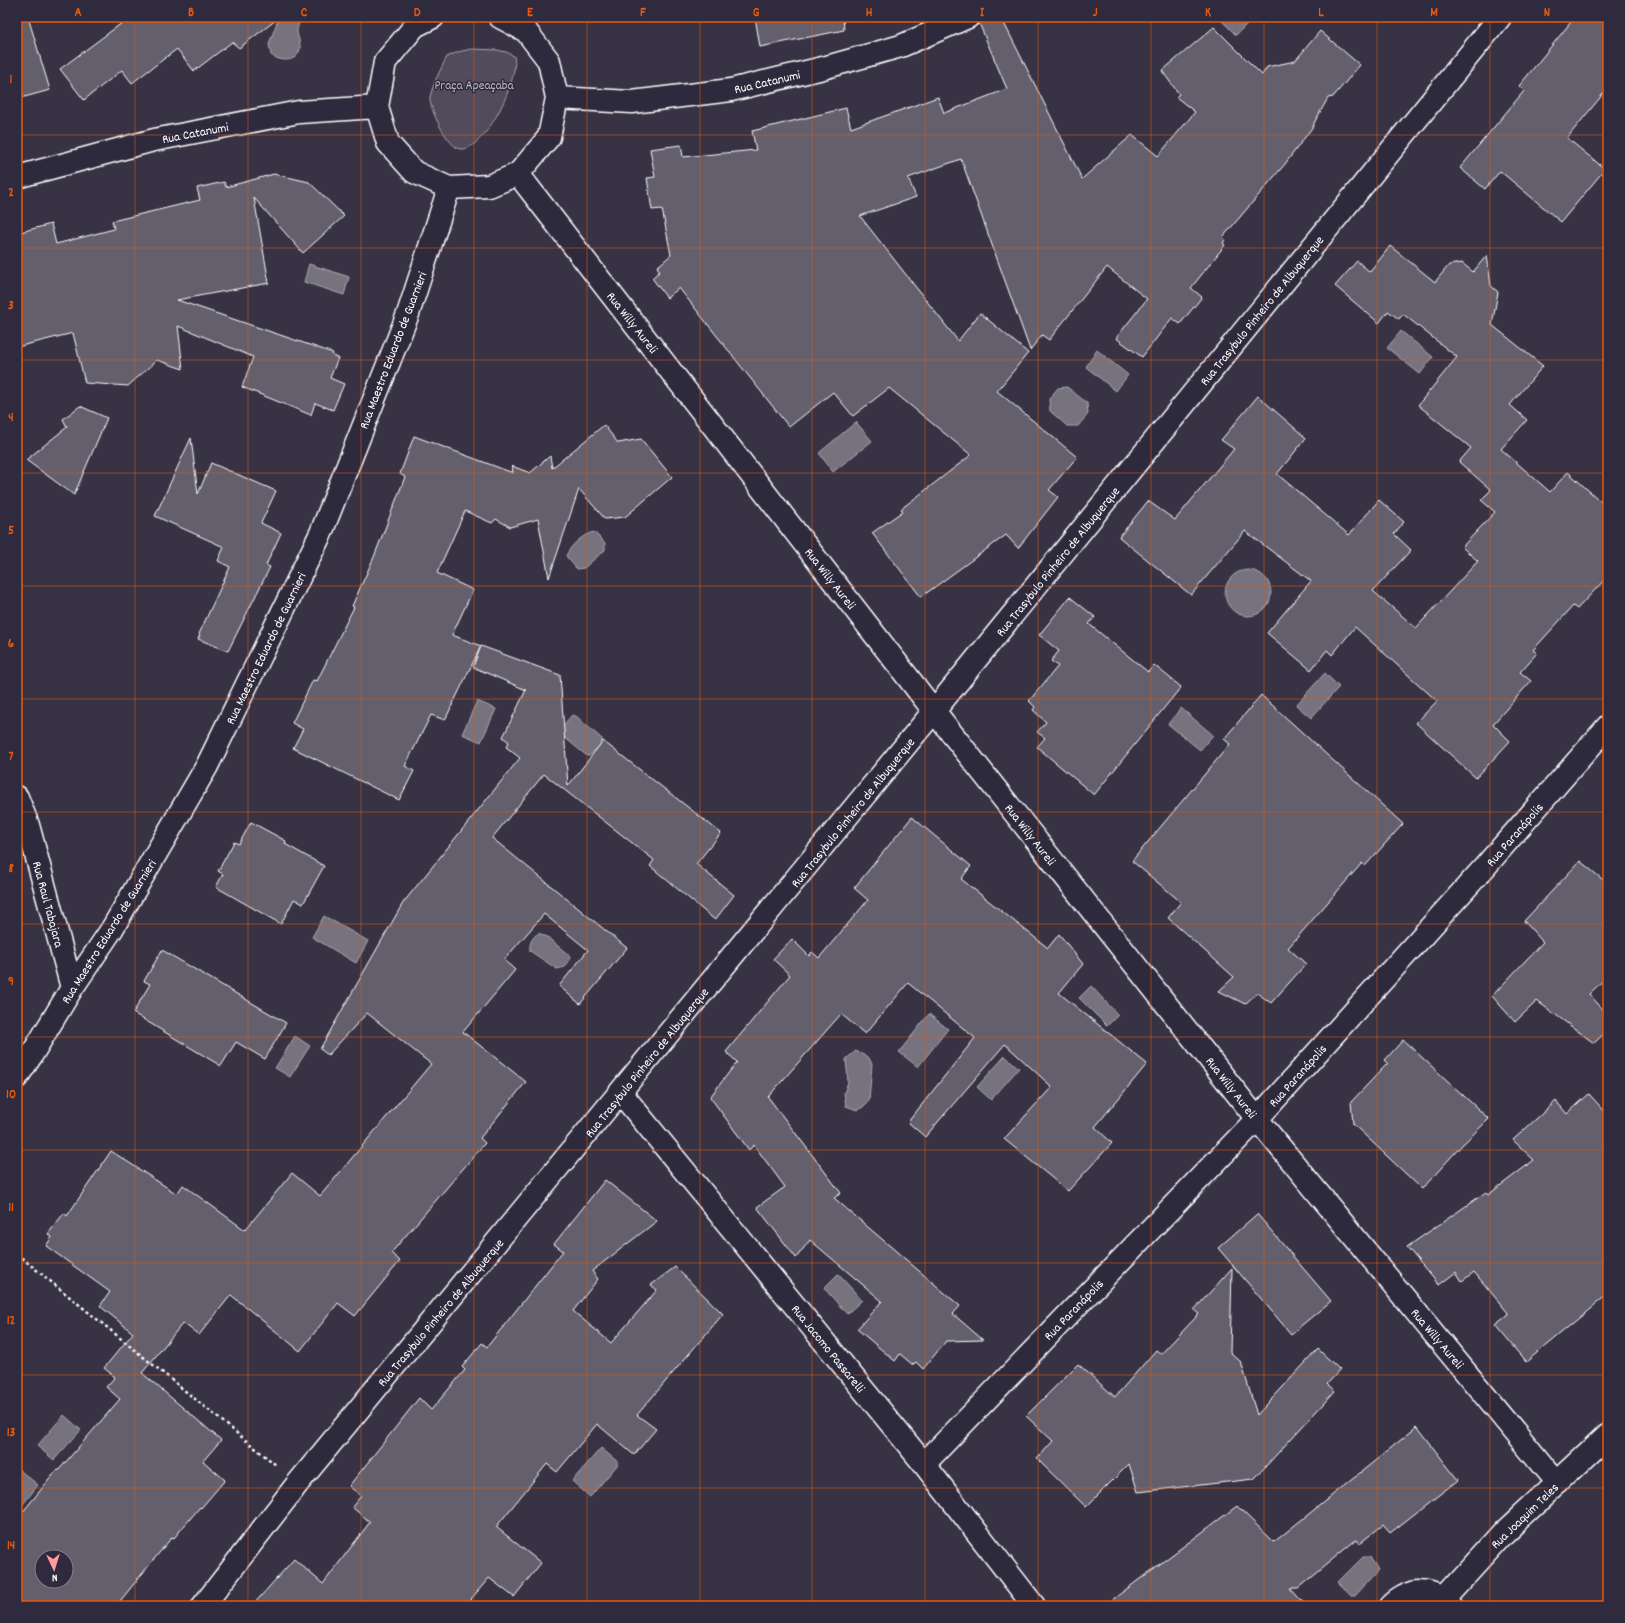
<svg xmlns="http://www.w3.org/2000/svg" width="1625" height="1623" viewBox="0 0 1625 1623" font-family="Dekko,sans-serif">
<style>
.green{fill:#514c5c;stroke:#a8a6ae}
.water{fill:#76737f;stroke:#adabb2}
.building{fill:#635f6d;stroke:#fff;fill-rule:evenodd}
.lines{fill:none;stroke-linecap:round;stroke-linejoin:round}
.street-casing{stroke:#fff;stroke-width:25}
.path{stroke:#fff;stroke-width:2.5;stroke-dasharray:3 3;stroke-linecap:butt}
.street{stroke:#2f2a3d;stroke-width:22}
.grid{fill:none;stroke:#e8590c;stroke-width:1;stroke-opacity:0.55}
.labels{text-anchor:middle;stroke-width:3;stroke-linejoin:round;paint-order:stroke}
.street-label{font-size:13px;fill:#fff;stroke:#2f2a3d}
.park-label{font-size:13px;fill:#b9b7be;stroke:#2f2a3d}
.neatline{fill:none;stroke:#e8590c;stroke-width:1.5}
.grid-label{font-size:13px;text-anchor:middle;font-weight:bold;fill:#e8590c}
</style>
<rect width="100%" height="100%" fill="#373345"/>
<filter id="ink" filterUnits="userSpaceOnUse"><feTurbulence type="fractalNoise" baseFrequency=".025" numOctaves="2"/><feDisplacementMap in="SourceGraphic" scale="8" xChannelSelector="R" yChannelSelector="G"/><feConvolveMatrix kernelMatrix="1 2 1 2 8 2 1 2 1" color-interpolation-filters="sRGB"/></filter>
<g filter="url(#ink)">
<path class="green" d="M471 49 497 50 506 52 514 56C520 78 486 150 461 149 449 149 428 107 430 97 433 84 441 68 447 57L458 52Z"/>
<path class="water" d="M279 17H300C300 21 298 25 297 30 297 36 301 43 300 49 297 63 280 62 271 55L269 44Z
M1226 17H1254L1236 35 1222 21Z
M309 264 349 277 344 295 304 282Z
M1401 331 1433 357 1420 374 1387 348Z
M1097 350 1128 375 1116 391 1086 367Z
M1067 387 1087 403 1088 414 1078 426H1067L1050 411 1049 399 1058 388Z
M856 422 872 441 833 472 819 453Z
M594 532 605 543V550L584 568 577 569 566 556C570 546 583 534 594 532Z
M1225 593a23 23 0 1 1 46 0a23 23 0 1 1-46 0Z
M1325 673 1339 687 1311 718 1296 705Z
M477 701 496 709 481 742 462 734Z
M1181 708 1213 735 1200 750 1168 724Z
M572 715 576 716 602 739 603 742 589 756H587L559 733 560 729Z
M324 916 368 941 356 963 312 937Z
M539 933 547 937 570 956V960L565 967 557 969 530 951C529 943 532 937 539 933Z
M1091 986 1118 1015 1107 1026 1079 998Z
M929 1014 948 1029 918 1067 899 1052Z
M295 1036 310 1046 290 1077 275 1068Z
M856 1051 869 1058 872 1064 869 1101 863 1107 857 1110 846 1106 844 1093 848 1082 846 1059Z
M1005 1056 1019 1068 991 1100 977 1087Z
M838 1274 862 1300 847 1314 824 1288Z
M64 1415 81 1430 54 1460 37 1446Z
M601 1448 619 1463 590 1497 572 1481Z
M17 1468 38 1485 17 1512Z
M1363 1557H1370L1378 1571 1355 1596H1351L1338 1582Z"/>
<path class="building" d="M17 17H28L50 90 17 99Z
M130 17H280L239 48 232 42 194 71 177 49 132 83 122 70 84 100 60 69Z
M755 17H843L844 30 760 47Z
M980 17H1001L1082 179 1132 135 1158 156 1195 112 1176 97 1179 94 1162 71 1214 27 1262 75 1267 67 1295 61 1320 31 1360 65 1333 97 1328 98 1314 123V125L1285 164 1223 237 1225 240 1223 243 1225 245 1191 288 1202 297 1180 324 1172 318 1142 357 1116 338 1147 299 1107 267 1049 340 1042 335 1030 350 961 159 908 178 916 197 860 216 958 341 980 313 1028 353 997 391 1077 457 1049 490 1058 497 1018 548 1006 535 921 597 872 533 903 511 901 509 971 455 889 388 853 416 833 392 789 427 679 288 667 298 652 278 660 271 657 267 671 255 662 209 652 210 647 178 655 177 650 149 681 145 683 157 756 150 752 131 846 108 851 128 938 97 944 113 1007 89 979 23Z
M1575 17H1608V88L1567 138 1605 169 1561 222 1500 171 1485 189 1460 168 1524 91 1519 86Z
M274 174 309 182 344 216 303 253 254 198 269 283 177 300 333 353 332 355 338 358 330 378 344 384 333 410 315 403 311 415 242 387 253 357 178 326 183 369 157 360 128 386 85 383 73 333 17 347V233L51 224 56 244 114 229 112 221 200 200 197 188 224 182 226 187Z
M1390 246 1435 282 1449 265 1462 263 1473 272 1487 255 1491 286 1498 292 1492 325 1543 366 1510 405 1527 420 1501 449 1550 492 1568 472 1608 508V576L1577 609 1573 606 1533 650 1537 653 1520 672 1531 681 1493 724 1510 741 1476 778 1416 723 1437 701 1355 627 1332 655 1327 650 1311 670 1267 633 1311 581 1245 531 1191 595 1119 537 1148 501 1175 520 1234 449 1221 440 1258 396 1306 438 1277 474 1349 535 1379 500 1404 522 1394 534 1411 550 1373 591 1416 628 1478 561 1462 547 1495 512 1481 500 1491 490 1459 462 1471 448 1418 405 1457 357 1403 314 1399 319 1388 311 1379 323 1335 286 1357 261 1370 272Z
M80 406 107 418 74 495 26 460 67 427 63 419Z
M604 425 618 443 641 439 672 477 625 517 605 519 579 489 549 578 538 519 510 527 496 519 492 523 465 511 437 573 473 590 452 635 481 646 445 720 431 715 405 766 414 771 399 800 293 748 303 729 292 723 313 680 317 681 354 607 352 606 374 557 405 477 400 474 414 436 513 473 512 466 530 473 550 456 552 468Z
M191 438 198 494 211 463 276 491 261 523 281 533 266 565 270 567 228 651 198 639 200 635 199 634 230 567 218 561 224 547 155 516Z
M1070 597 1095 617 1089 624 1148 672 1154 665 1181 687 1094 795 1037 747 1045 738 1037 732 1046 722 1033 710 1035 707 1029 701 1058 666 1051 661 1059 651 1039 635Z
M481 646 560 675 568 786 603 741 721 833 696 864 734 895 715 920 650 866 654 860 544 774 492 838 627 948 580 1004 559 986 588 950 544 914 504 960 515 970 463 1032 526 1082 480 1138 485 1143 391 1253 400 1261 355 1316 338 1303 300 1351 231 1295 199 1335 183 1323 142 1373 221 1440 203 1461 225 1480 201 1508 200 1507 174 1538 172 1537 116 1606H17V1519L57 1470 58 1471 120 1399 106 1387 115 1377 104 1368 133 1333 100 1306 110 1292 46 1246 52 1237 48 1234 64 1213 67 1216 111 1151 177 1194 183 1185 245 1230 292 1173 320 1196 431 1064 367 1013 328 1055 320 1049 403 903 520 758 506 747 509 742 503 737 526 690 473 667ZM42 1557H66V1581H42Z
M1261 695 1403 824 1365 866 1362 863 1288 948 1306 964 1271 1003 1257 993 1245 1004 1219 991 1234 977 1168 918 1181 902 1132 861 1230 744 1224 739Z
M912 817 971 866 961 879 1048 948 1059 934 1083 964 1059 993 1147 1064 1095 1127 1112 1143 1068 1191 1004 1139 1052 1087 1005 1044 925 1137 908 1122 975 1038 908 983 865 1034 841 1014 768 1097 841 1193 834 1198 960 1306 953 1314 983 1340 946 1341 923 1369 916 1362 913 1365 900 1354 895 1361 857 1329 882 1301 810 1240 796 1258 757 1207 785 1187 754 1145 749 1150 710 1097 737 1062 726 1052 790 975 773 959 792 939 809 956 812 952 819 958 868 900 854 888Z
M251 822 286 841 285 844 324 866 303 904 294 899 281 924 216 887 223 874 218 871 234 842 239 844Z
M1580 861 1608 884V976L1589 994 1608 1015V1030L1594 1043 1537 1001 1515 1022 1492 996 1543 942 1524 921Z
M162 950 286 1023 265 1059 236 1042 221 1066 133 1013 150 984 144 981Z
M1403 1040 1489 1119 1462 1145 1422 1189 1353 1124 1351 1102 1388 1063 1385 1060Z
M1589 1094 1608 1115V1294L1526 1362 1495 1325 1509 1314 1474 1272 1462 1281 1456 1272 1439 1285 1407 1247 1486 1192 1488 1195 1534 1160 1513 1140 1556 1101 1567 1114Z
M605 1180 657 1221 592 1271 598 1279 573 1311 611 1343 657 1290 651 1285 675 1267 723 1314 637 1415 656 1429 634 1455 597 1424 557 1472 547 1464 496 1527 541 1563 514 1597 489 1578 465 1606H252L294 1559 323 1584 370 1522 352 1507 361 1496 349 1486 419 1398 431 1410 465 1370 462 1367 482 1343 487 1347 563 1251 554 1244Z
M1257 1214 1331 1301 1291 1334 1218 1248Z
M1232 1268 1230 1352 1241 1362 1257 1415 1318 1349 1340 1370 1327 1384 1335 1391 1254 1479 1138 1492 1129 1464 1086 1507 1037 1459 1053 1441 1026 1416 1078 1364 1115 1397 1156 1350 1161 1354 1199 1314 1194 1310Z
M1417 1427 1458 1480 1390 1533 1383 1525 1360 1543 1357 1539 1298 1588H1290L1306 1606H1104L1237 1506 1274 1542Z"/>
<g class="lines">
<defs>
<path id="street" d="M433 17 415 26 385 62 377 107 388 143 414 172 449 188 489 186 518 174 549 137 557 98 549 61 526 31 500 17
M557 98 632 102 731 90 823 68 901 46 968 17
M518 174 934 711 1257 1119 1557 1483
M17 177 154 140 299 112 377 107
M17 797 28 825 72 988
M17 1077 31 1056 72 988 112 929 207 766 321 533 408 314 449 188
M621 1093 924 1464 1034 1606
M924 1464 1257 1119 1483 869 1608 726
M1444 1598 1504 1532 1608 1435
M203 1606 298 1483 934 711 1500 17
M1390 1606C1410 1587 1432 1588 1452 1606"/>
</defs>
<use href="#street" class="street-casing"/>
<path class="path" d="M17 1254 276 1465"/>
<use href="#street" class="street"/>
</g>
</g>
<path class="grid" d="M135 17V1606M248 17V1606M361 17V1606M474 17V1606M587 17V1606M700 17V1606M812 17V1606M925 17V1606M1038 17V1606M1151 17V1606M1264 17V1606M1377 17V1606M1490 17V1606M17 135H1608M17 248H1608M17 360H1608M17 473H1608M17 586H1608M17 699H1608M17 812H1608M17 924H1608M17 1037H1608M17 1150H1608M17 1263H1608M17 1375H1608M17 1488H1608"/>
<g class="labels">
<g class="street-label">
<text transform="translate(767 81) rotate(-13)" y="5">Rua Catanumi</text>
<text transform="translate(195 132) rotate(-11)" y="5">Rua Catanumi</text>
<text transform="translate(1261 310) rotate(-51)" y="5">Rua Trasybulo Pinheiro de Albuquerque</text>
<text transform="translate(633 322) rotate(52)" y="5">Rua Willy Aureli</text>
<text transform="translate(392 350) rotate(-69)" y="5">Rua Maestro Eduardo de Guarnieri</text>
<text transform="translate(1057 561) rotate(-51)" y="5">Rua Trasybulo Pinheiro de Albuquerque</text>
<text transform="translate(831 578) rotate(52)" y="5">Rua Willy Aureli</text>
<text transform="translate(265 648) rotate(-64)" y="5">Rua Maestro Eduardo de Guarnieri</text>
<text transform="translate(852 812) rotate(-51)" y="5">Rua Trasybulo Pinheiro de Albuquerque</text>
<text transform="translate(1031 834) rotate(52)" y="5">Rua Willy Aureli</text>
<text transform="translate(1514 834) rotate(-49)" y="5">Rua Paranápolis</text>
<text transform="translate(49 904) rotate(75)" y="5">Rua Raul Tabajara</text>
<text transform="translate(108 931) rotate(-58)" y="5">Rua Maestro Eduardo de Guarnieri</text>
<text transform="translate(646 1062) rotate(-51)" y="5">Rua Trasybulo Pinheiro de Albuquerque</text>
<text transform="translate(1297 1075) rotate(-48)" y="5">Rua Paranápolis</text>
<text transform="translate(1232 1087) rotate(52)" y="5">Rua Willy Aureli</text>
<text transform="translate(1073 1309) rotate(-46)" y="5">Rua Paranápolis</text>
<text transform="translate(440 1312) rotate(-50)" y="5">Rua Trasybulo Pinheiro de Albuquerque</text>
<text transform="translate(1438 1338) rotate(50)" y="5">Rua Willy Aureli</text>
<text transform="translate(829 1348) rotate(51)" y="5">Rua Jacomo Passarelli</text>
<text transform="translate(1524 1515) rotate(-44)" y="5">Rua Joaquim Teles</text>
</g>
<g class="park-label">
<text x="474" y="89">Praça Apeaçaba</text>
</g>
</g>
<rect width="1625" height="1623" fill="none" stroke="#2f2a3d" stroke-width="44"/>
<g transform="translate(54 1569) rotate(176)"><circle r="19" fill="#2f2a3d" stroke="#827f8b"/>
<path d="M0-3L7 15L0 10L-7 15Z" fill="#ff9aa2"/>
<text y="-6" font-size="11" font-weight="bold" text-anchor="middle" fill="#ffffff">N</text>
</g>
<rect x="22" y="22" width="1581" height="1579" class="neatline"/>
<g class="grid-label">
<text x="78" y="16">A</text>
<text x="191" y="16">B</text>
<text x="304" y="16">C</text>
<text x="417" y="16">D</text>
<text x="530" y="16">E</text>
<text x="643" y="16">F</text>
<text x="756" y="16">G</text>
<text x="869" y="16">H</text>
<text x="982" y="16">I</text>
<text x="1095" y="16">J</text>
<text x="1208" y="16">K</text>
<text x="1321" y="16">L</text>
<text x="1434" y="16">M</text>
<text x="1547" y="16">N</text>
<text x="11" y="83">1</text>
<text x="11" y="196">2</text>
<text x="11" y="309">3</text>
<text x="11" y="421">4</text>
<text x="11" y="534">5</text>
<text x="11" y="647">6</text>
<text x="11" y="760">7</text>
<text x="11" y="872">8</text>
<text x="11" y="985">9</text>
<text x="11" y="1098">10</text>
<text x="11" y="1211">11</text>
<text x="11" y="1324">12</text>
<text x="11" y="1436">13</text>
<text x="11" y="1549">14</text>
</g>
</svg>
